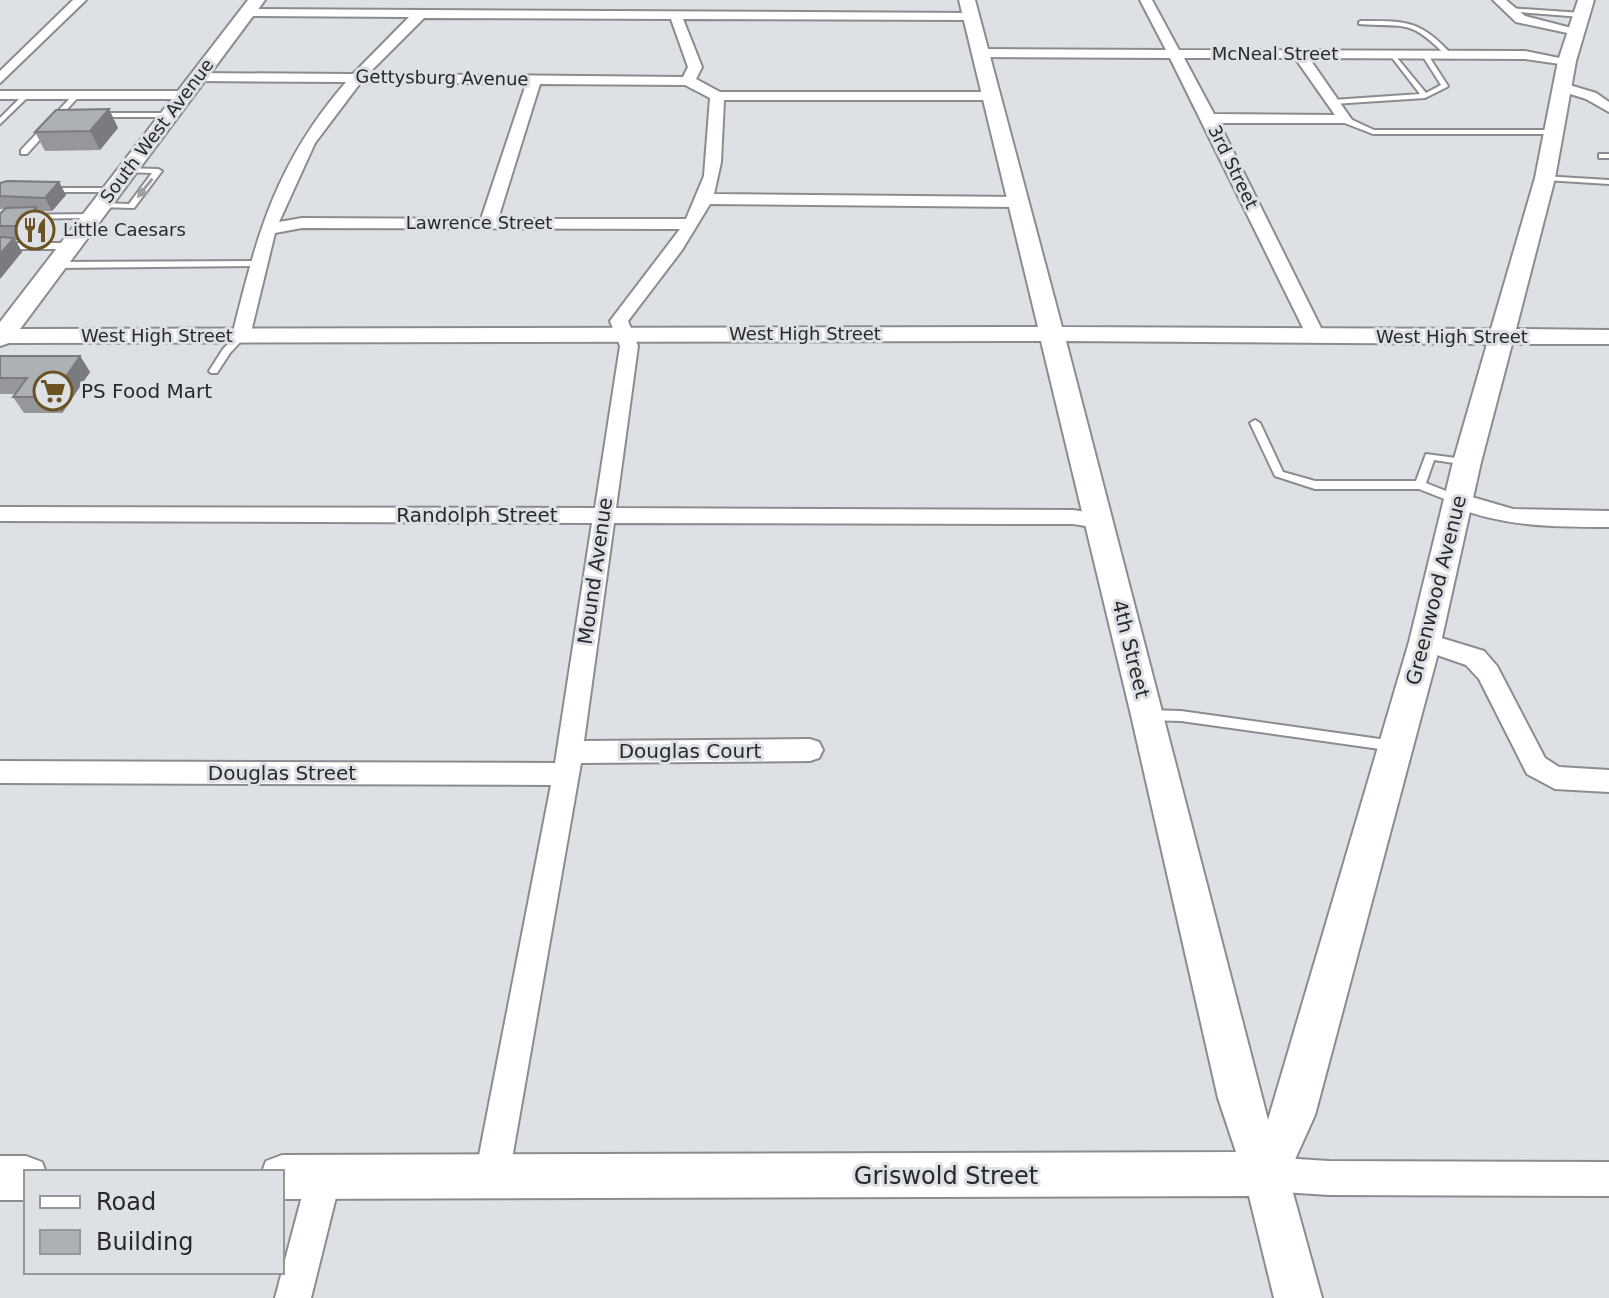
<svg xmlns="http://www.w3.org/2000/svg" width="1609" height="1298" viewBox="0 0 1609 1298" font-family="'DejaVu Sans',sans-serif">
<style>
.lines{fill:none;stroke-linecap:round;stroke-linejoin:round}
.lane-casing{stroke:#8a8c90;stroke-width:4}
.street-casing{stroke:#8a8c90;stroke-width:4}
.secondary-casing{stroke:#8a8c90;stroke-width:4}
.lane{fill:#fff;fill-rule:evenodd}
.street{fill:#fff;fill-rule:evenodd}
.secondary{fill:#fff;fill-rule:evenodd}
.wall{fill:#95979b}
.shaded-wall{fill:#797b7e}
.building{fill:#adb0b4;stroke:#797b7e;stroke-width:2}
.oneway{fill:#9e9f9f}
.labels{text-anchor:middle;stroke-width:6;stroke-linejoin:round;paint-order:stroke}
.far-street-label{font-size:18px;fill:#28292a;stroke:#dde0e5}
.far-poi-label{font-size:18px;fill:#28292a;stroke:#dde0e5;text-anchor:start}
.poi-label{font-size:20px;fill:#28292a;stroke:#dde0e5;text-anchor:start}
.street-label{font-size:20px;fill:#28292a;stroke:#dde0e5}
.near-street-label{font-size:24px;fill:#28292a;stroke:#dde0e5}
</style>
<rect width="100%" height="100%" fill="#dde0e5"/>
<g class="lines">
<defs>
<path id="lane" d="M1508 8 1582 13 1585 15 1582 17 1506 11V9Z
M1361 21C1407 21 1420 20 1452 55L1447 56C1408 18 1408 28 1359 24V22Z
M1425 53 1428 55 1448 86 1447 87 1425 98 1333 104 1329 102 1333 100 1420 94 1390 55 1393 53 1426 93 1441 85 1422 55Z
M24 94 30 95 0 124V118Z
M74 94 80 95 27 154H21V150Z
M95 113H167L171 115 167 117H95Z
M1342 118H1348L1374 130H1555L1559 132 1555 134H1373L1342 122Z
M1599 154H1609V158H1599Z
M123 168 158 169 162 171 134 208 97 207 96 205 100 203 129 204 152 173 126 172H123Z
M1542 176 1609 180V184L1545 180H1542Z
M47 188H111L115 190 111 192H50L46 190Z
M94 214 95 216 91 218 0 219V215Z
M0 243H70L74 246 70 249H0Z
M260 261 264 264 263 266 55 268 51 265 55 262Z
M241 333 244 334V338L230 353 217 373H211L209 371 223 349 238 334Z
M1255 420 1260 423 1283 472 1315 481H1416L1426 454 1471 460 1472 462 1471 464 1467 465 1434 460 1426 483 1461 497 1462 500 1457 504 1419 489H1315L1275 476 1250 423Z
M1148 710 1181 711 1394 741 1399 742 1400 746 1399 750 1394 751 1181 721 1148 720 1144 719 1142 715 1144 711Z"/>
<path id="street" d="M73 0H86L0 83V71Z
M1140 0H1152L1179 50 1525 51 1574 61 1567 65 1525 59 1309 58 1352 120 1350 123H1219L1325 336 1316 342 1307 336 1170 58 982 57 975 53 982 49 1166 50ZM1184 58H1295L1335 115 1214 114Z
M1493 0H1506L1525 16 1583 31 1577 35 1516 22Z
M247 9 974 13V19L970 20 683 19 702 67 696 79 720 92H993L1000 96 993 100H724L721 162 714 194 1020 197 1028 202 1020 207 710 204 682 250 628 321 638 346 616 508 1073 510 1106 515 1109 520 1098 528 1073 524 614 523 584 741 810 739 819 742 823 750 819 758 810 761 581 763 509 1176 504 1188 492 1193 480 1188 475 1176 551 785 0 783V761L555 763 592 523 0 521V507L595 508 620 346 610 321 680 229 302 228 275 233 250 336 248 340H234L232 336C257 235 275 164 346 82L197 81 190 77 197 73 353 74 409 17 243 16 241 13ZM424 18 671 19 688 67 683 77 368 74ZM361 82 526 84 481 219 302 218 279 222 315 143ZM540 84 685 85 710 98 704 176 686 219H498Z
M1563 83 1596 93 1609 102V112L1586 99 1558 90 1556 87Z
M0 91H182L189 95 182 99H0Z
M1458 493 1513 509 1609 511V527C1554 527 1502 527 1450 505L1447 500 1450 495Z
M1425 633 1484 651 1497 666 1545 758 1559 767 1609 770V792L1555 789 1527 774 1479 679 1466 665 1417 648 1413 642 1417 636Z
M1266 1157 1329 1161 1609 1162V1196L1329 1195 1266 1191 1254 1186 1249 1174 1254 1162Z
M324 1160 336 1165 341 1177 311 1298H275L307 1177 312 1165Z"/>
<path id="secondary" d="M248 0H265L20 329 1038 327 959 0H975L1062 327 1491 329 1535 178 1558 61 1578 0H1594L1576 61 1555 178 1516 329 1609 330V344H1512L1481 462 1441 642 1315 1115 1288 1175 1322 1298H1274L1249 1196 282 1199V1172H262L266 1161 282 1155 1236 1152 1218 1098 1131 715 1041 341 9 343 0 346V322ZM1066 341 1487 344 1453 462 1409 642 1268 1120Z
M0 1156H26L42 1162 46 1172H26V1200H0Z"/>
</defs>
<use href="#lane" class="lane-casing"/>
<use href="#street" class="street-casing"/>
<use href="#secondary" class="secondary-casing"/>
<use href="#lane" class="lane"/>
<use href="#street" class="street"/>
<use href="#secondary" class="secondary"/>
</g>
<path class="wall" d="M109 109 118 128 100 150 45 151 35 132Z
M59 182 66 195 52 211H38L44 222 32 240H16L22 252 0 279V214L5 209H0V183Z
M0 356H80L90 372 62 413H24L13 397 15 394H0Z"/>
<path class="shaded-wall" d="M109 109 118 128 100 150 90 131Z
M59 182 66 195 52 211 45 198Z
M36 207 44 222 32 240 24 226Z
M14 238 22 252 0 279V254Z
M80 356 90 372 62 413 52 397Z"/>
<path class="building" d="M109 109 90 131 35 132 56 110Z
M7 181 59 182 45 198 0 196V183Z
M36 207 24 226H0V214L6 208Z
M0 237 14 238 0 254Z
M0 356H80L52 397H13L27 378H0Z"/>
<defs><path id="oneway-solid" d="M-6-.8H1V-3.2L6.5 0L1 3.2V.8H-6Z" transform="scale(2)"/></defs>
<use class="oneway" href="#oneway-solid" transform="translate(145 188) rotate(128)"/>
<defs>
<symbol id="restaurant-ring" viewBox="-11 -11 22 22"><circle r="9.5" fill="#dde0e5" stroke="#6c5324" stroke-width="1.5"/><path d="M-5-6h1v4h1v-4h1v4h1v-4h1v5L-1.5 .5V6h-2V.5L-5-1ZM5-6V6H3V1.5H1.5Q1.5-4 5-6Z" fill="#6c5324"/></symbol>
<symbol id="supermarket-ring" viewBox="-11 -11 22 22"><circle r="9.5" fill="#dde0e5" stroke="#6c5324" stroke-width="1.5"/><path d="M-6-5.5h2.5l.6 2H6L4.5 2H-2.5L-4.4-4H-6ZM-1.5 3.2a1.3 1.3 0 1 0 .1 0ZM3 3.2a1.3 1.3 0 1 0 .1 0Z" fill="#6c5324"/></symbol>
</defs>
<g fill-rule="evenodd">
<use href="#restaurant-ring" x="13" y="208" width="44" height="44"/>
<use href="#supermarket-ring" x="31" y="369" width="44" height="44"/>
</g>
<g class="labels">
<g class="far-street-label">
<text x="1275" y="60">McNeal Street</text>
<text transform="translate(442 78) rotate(1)" y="6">Gettysburg Avenue</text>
<text transform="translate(157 131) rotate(-53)" y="6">South West Avenue</text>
<text transform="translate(1233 167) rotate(64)" y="6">3rd Street</text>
<text x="479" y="229">Lawrence Street</text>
<text x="805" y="340">West High Street</text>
<text x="157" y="342">West High Street</text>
<text x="1452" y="343">West High Street</text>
</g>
<g class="far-poi-label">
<text x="63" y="236">Little Caesars</text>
</g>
<g class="poi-label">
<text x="81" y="398">PS Food Mart</text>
</g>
<g class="street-label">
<text x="477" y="522">Randolph Street</text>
<text transform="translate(595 571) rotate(-82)" y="7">Mound Avenue</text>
<text transform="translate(1436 590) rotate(-76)" y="7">Greenwood Avenue</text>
<text transform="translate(1131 649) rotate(76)" y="7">4th Street</text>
<text x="690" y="758">Douglas Court</text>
<text x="282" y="780">Douglas Street</text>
</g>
<g class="near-street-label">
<text x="946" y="1184">Griswold Street</text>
</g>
</g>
<rect x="24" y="1170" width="260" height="104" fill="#dde0e5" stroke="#95979a" stroke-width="2"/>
<rect x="40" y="1196" width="40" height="12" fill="#ffffff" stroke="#95979a" stroke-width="2"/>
<text x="96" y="1210" font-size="24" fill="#28292a">Road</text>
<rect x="40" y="1230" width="40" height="24" fill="#adb0b4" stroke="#95979a" stroke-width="2"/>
<text x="96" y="1250" font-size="24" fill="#28292a">Building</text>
</svg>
